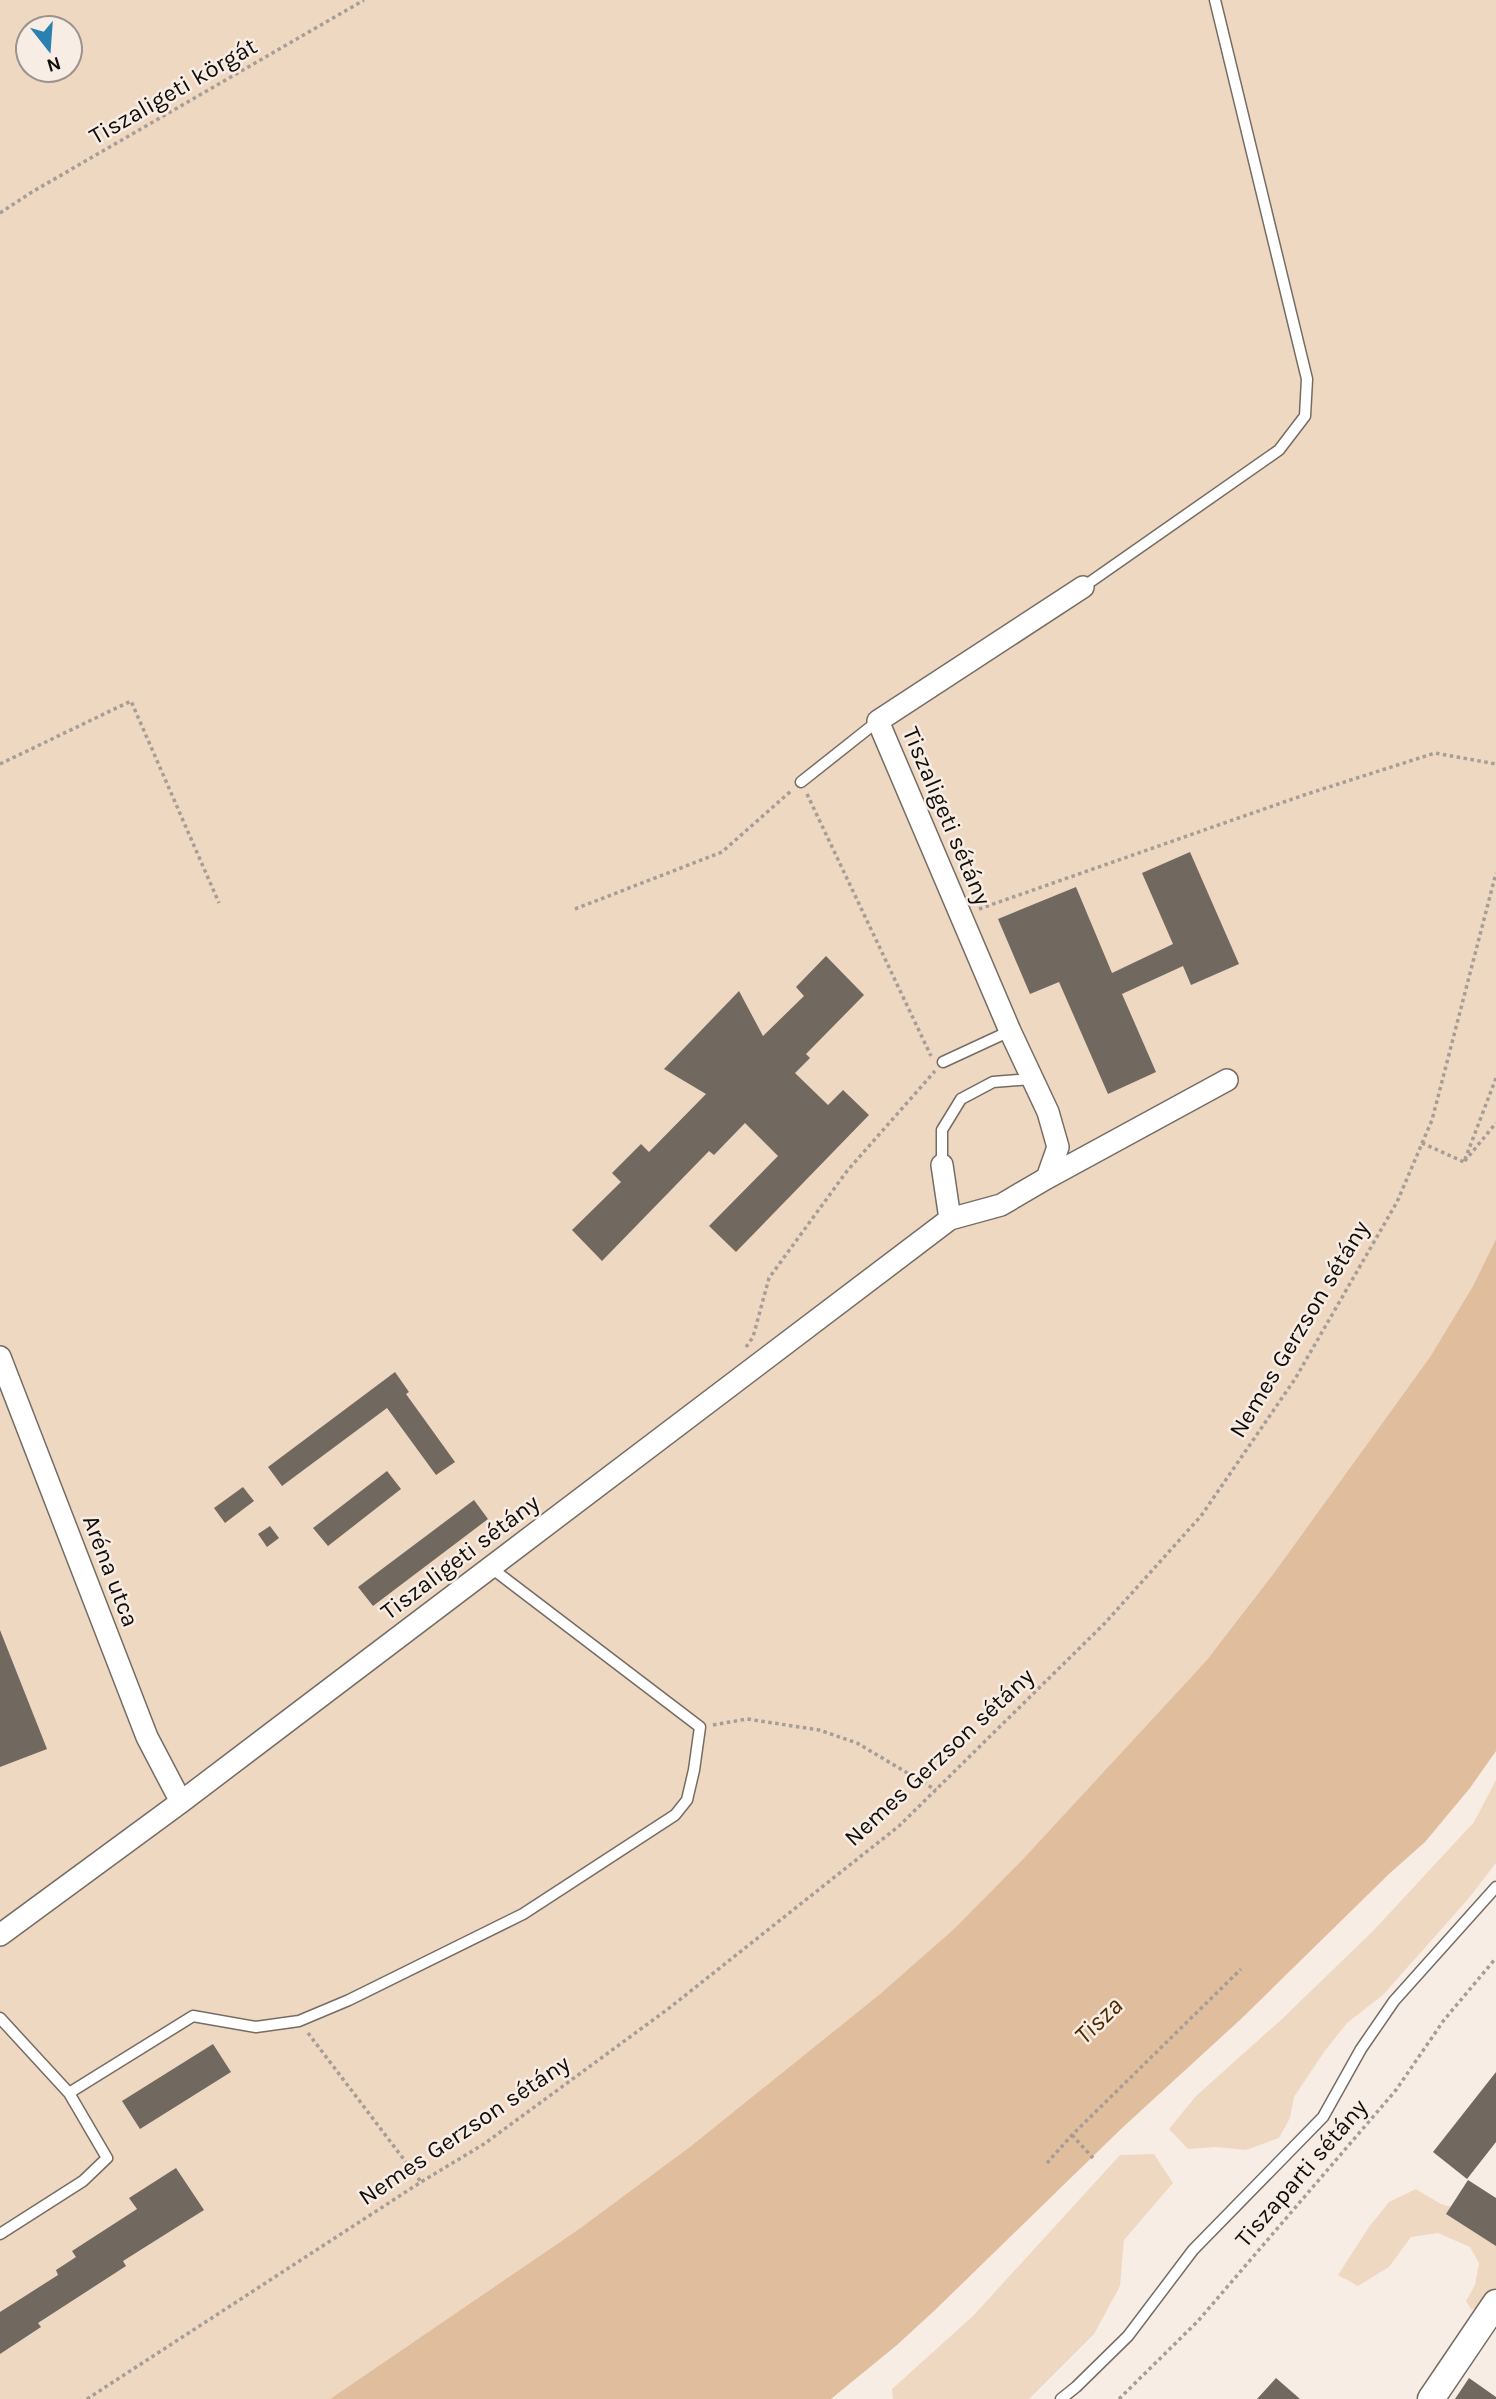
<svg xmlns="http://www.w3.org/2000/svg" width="1496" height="2399" viewBox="0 0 1496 2399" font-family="Karla,sans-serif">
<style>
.green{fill:#eed8c2;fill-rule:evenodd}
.water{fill:#e0be9d}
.building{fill:#71685f}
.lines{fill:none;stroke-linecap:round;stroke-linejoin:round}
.service-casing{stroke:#756d64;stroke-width:13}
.minor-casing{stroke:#756d64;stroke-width:24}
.tertiary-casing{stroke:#756d64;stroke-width:29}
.path{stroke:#a59d96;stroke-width:3.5;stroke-dasharray:3.5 3.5;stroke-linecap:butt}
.service{stroke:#fff;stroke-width:10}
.minor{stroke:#fff;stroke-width:21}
.tertiary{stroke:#fff;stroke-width:26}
.labels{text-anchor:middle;stroke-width:5;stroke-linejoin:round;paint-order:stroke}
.street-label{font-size:24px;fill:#100d0a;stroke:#f8ede4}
.water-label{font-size:26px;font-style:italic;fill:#4d2c01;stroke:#f8ede4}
</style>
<rect width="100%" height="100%" fill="#f8ede4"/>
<path class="green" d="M0 0H1496V1239L1473 1286 1430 1357 1274 1573 1206 1661 1023 1859 955 1928 880 1994 691 2146 579 2229 330 2399H0ZM28 28H70V70H28Z
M1496 1780V1863L1469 1898 1383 1995 1347 2023 1324 2052 1294 2097 1290 2118 1279 2138 1246 2150 1216 2147 1188 2149 1169 2129 1196 2096 1283 2018 1373 1931 1474 1822Z
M1154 2154 1173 2183 1124 2240 1120 2286 1094 2334 1029 2399H893L892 2389 973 2316 1120 2155Z
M1416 2189 1441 2204 1455 2208 1496 2233V2287L1482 2310 1471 2309 1466 2301 1475 2285 1479 2263 1470 2247 1438 2233 1411 2237 1389 2267 1358 2286 1338 2275 1369 2227 1389 2202Z"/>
<path class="water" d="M1496 1239V1751L1470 1788 1425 1842 1389 1874 1241 2019 1121 2129 934 2311 897 2345 831 2399H330L579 2229 691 2146 880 1994 955 1928 1023 1859 1206 1661 1274 1573 1430 1357 1473 1286Z"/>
<path class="building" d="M1190 852 1239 964 1191 985 1183 966 1122 994 1156 1072 1108 1094 1059 982 1030 994 998 919 1076 887 1112 973 1173 944 1142 873Z
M826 956 864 995 806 1054 810 1058 795 1073 828 1105 843 1090 869 1115 736 1252 709 1226 778 1156 745 1123 714 1155 709 1151 602 1261 572 1230 621 1182 612 1173 641 1144 649 1152 706 1094 664 1069 739 991 763 1036 804 996 796 987Z
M395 1372 409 1392 406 1394 455 1462 436 1475 387 1408 282 1486 268 1467Z
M387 1471 401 1489 328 1546 313 1528Z
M243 1487 254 1501 225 1523 214 1508Z
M474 1500 488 1519 373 1606 358 1587Z
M270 1526 279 1538 267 1547 258 1534Z
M0 1630 47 1749 0 1767Z
M213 2044 231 2072 140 2129 122 2101Z
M1496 2072V2142L1467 2179 1433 2152Z
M176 2168 204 2210 123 2261 126 2266 38 2323 41 2327 0 2354V2312L58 2275 56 2270 76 2257 72 2251 137 2209 129 2198Z
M1468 2180 1496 2198V2246L1446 2214Z
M1276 2378 1300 2399H1257Z
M1469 2378 1496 2397V2399H1455Z"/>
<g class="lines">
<defs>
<path id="service" d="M1083 587 1279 450 1305 416 1307 379 1215 0
M801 782 878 721
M943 1062 1010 1031
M942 1165V1130L961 1099 993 1082 1031 1079
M0 2018 69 2093 107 2158 83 2181 0 2234
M69 2093 193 2016 256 2027 299 2021 349 2000 523 1914 675 1815 687 1800 694 1770 700 1727 490 1567
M1061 2399 1076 2387 1128 2336 1193 2250 1323 2117 1361 2049 1394 2001 1496 1887"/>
<path id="minor" d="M942 1165 950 1219
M1047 1178 1227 1080
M0 1357 147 1737 181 1802
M0 1935 181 1802 950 1219 1001 1205 1047 1178 1058 1147 1048 1112 1010 1031 878 721 1083 587"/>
<path id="tertiary" d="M1431 2399 1496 2303"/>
</defs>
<use href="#service" class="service-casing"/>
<use href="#minor" class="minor-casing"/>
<use href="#tertiary" class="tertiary-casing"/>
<path class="path" d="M0 213 32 192 364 0
M0 764 131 701 219 903
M807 794 931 1056
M575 909 722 852 791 791
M979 909 1304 795 1435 753 1496 764
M1496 1078 1464 1162 1496 1123
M1422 1143 1464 1162
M746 1347 753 1337 769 1278 847 1171 935 1071
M713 1725 747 1719 819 1730 857 1743 936 1790
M308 2033 421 2182
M1072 2135 1093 2158
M1047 2163 1072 2135 1241 1969
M87 2399 421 2182 484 2144 668 2009 899 1826 1105 1623 1201 1516 1295 1379 1397 1202 1432 1120 1496 873
M1119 2399 1198 2321 1396 2090 1444 2020 1496 1958"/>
<use href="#service" class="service"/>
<use href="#minor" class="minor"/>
<use href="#tertiary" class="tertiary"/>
</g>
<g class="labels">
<g class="street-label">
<text transform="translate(173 91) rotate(-30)" y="8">Tiszaligeti körgát</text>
<text transform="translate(947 816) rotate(67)" y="8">Tiszaligeti sétány</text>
<text transform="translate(1299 1329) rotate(-59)" y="8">Nemes Gerzson sétány</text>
<text transform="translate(460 1557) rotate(-37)" y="8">Tiszaligeti sétány</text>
<text transform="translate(111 1571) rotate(69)" y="8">Aréna utca</text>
<text transform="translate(939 1757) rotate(-43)" y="8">Nemes Gerzson sétány</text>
<text transform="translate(464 2130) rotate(-34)" y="8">Nemes Gerzson sétány</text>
<text transform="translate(1301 2173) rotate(-49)" y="8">Tiszaparti sétány</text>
</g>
<g class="water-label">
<text transform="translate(1098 2020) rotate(-44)" y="9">Tisza</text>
</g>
</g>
<g transform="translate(49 49) rotate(163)"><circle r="33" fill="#f8ede4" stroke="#9b938d" stroke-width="2"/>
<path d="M0-5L12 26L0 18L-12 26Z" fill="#2a80af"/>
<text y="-10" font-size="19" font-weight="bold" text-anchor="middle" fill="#100d0a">N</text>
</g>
</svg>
